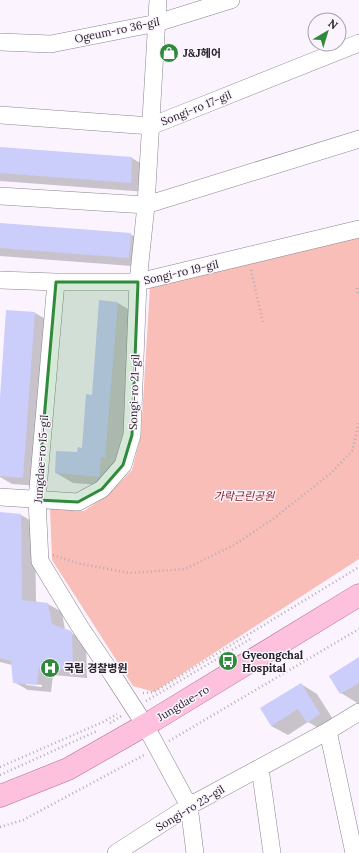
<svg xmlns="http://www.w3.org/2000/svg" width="359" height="853" viewBox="0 0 359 853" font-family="Lora,'Noto Sans KR',serif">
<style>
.green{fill:#f9beb8}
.shadow{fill:#0003;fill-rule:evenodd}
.building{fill:#cbcdfb}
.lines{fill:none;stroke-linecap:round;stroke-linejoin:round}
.minor-casing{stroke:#8b858e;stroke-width:18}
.major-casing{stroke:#b16e8e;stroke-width:23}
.path{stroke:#b2adb5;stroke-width:2.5;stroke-dasharray:1 3;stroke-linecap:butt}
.minor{stroke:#fff;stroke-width:17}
.major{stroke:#fec1dd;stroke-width:22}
.marked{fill:#308a3b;fill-opacity:0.2;stroke:#308a3b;stroke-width:3;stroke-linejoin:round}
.labels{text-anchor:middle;stroke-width:3;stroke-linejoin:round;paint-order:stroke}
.street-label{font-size:11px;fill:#242125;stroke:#fbf4fe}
.poi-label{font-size:11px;font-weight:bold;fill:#242125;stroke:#fbf4fe;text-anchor:start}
.park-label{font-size:11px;font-style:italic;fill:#7e1a1c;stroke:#fbf4fe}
</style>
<rect width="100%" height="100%" fill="#fbf4fe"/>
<path class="green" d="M359 236V559L154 692 133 686 52 560 50 508 84 511 109 494 132 470 141 435 150 286Z"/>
<path class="shadow" d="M0 148 132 158 148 168 147 192 0 181Z
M0 224 130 234 147 243 145 267 0 256Z
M100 301 118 303 135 313 123 467H118L116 486 73 483 56 473 83 449 93 396Z
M35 313 51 322 39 486 12 484 0 477V412Z
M0 513 21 515 35 523 36 602 48 604 62 612 65 630 85 640 86 642 87 678 53 675 51 692 28 690 14 682 12 665 0 662ZM26 683 42 685V687L26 685Z
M359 658V704L341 693 330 676Z
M301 684 317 694 336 724 324 731 308 722 288 735 271 726Z"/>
<path class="building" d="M0 147 132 157 131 183 0 173Z
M0 223 131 233 129 258 0 248Z
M99 300 118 302 105 458 101 457 99 477 55 473 56 451 77 452 78 447 82 448 86 394 92 395Z
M6 310 35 312 23 478 0 476V398Z
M0 512 21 514 22 600 48 603 52 624 71 631 72 633 73 671 39 667 37 685 13 683 11 661 0 658Z
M359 657V683L340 694 329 676Z
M301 683 320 714 307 723 298 709 271 726 260 708Z"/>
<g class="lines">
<defs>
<path id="minor" d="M0 42 51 44 157 23 231 0
M0 115 151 126 359 43
M0 196 146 205 359 139
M0 280 56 282H138L359 229
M56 282 37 500 40 561 80 627 112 674 145 725 189 806 195 853
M0 497 78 502 102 489 123 465 132 435 138 282 146 205 158 0
M328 731 354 853
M260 768 272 853
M116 853 189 806 328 731 359 712"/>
<path id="major" d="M0 796 68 769 154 720 359 595"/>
</defs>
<use href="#minor" class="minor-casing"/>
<use href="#major" class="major-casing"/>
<path class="path" d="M251 270 263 323
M357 288 359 296
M53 555 77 563 129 573 185 569 234 545 273 519 331 473 352 451 359 423
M143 693 154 692 359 567
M146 701 252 638
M110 723 123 715
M169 741 359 629
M0 767 103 722 117 714
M0 775 97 731
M0 827 23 820 146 754"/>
<use href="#minor" class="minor"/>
<use href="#major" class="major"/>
</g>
<path class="marked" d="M56 282H138L132 435 123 465 102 489 78 502 37 500Z"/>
<defs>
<symbol id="shop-disc" viewBox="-11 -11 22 22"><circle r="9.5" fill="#308a3b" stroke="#fbf4fe"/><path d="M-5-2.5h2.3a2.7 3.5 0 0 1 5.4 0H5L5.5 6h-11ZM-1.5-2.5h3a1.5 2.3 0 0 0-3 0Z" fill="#fff"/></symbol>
<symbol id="bus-disc" viewBox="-11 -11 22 22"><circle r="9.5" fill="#308a3b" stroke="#fbf4fe"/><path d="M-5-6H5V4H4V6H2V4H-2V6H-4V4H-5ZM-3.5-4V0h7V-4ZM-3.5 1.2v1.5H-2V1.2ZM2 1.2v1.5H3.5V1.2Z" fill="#fff"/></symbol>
<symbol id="hospital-disc" viewBox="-11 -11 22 22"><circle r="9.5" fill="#308a3b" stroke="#fbf4fe"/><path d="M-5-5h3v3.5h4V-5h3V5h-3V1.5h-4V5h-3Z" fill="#fff"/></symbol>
</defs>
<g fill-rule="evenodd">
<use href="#shop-disc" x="158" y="42" width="22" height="22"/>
<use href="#bus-disc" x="217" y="650" width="22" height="22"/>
<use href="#hospital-disc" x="39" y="657" width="22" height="22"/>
</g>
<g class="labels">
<g class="street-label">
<text transform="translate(117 30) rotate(-12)" y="4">Ogeum-ro 36-gil</text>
<text transform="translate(196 108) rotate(-22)" y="4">Songi-ro 17-gil</text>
<text transform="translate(181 272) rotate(-13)" y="4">Songi-ro 19-gil</text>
<text transform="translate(134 392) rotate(-88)" y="4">Songi-ro 21-gil</text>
<text transform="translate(41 459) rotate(-86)" y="4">Jungdae-ro 15-gil</text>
<text transform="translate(183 703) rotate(-31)" y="4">Jungdae-ro</text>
<text transform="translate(190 808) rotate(-31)" y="4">Songi-ro 23-gil</text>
</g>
<g class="poi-label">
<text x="183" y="57">J&amp;J헤어</text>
<text x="242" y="659">Gyeongchal<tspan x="242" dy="13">Hospital</tspan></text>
<text x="64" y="672">국립 경찰병원</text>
</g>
<g class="park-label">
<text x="244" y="500">가락근린공원</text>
</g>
</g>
<g transform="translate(327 32) rotate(38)"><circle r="19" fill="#fbf4fe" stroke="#a5a0a7"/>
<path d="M0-3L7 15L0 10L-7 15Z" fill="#308a3b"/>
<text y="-6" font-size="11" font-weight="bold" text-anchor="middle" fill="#242125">N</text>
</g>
</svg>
